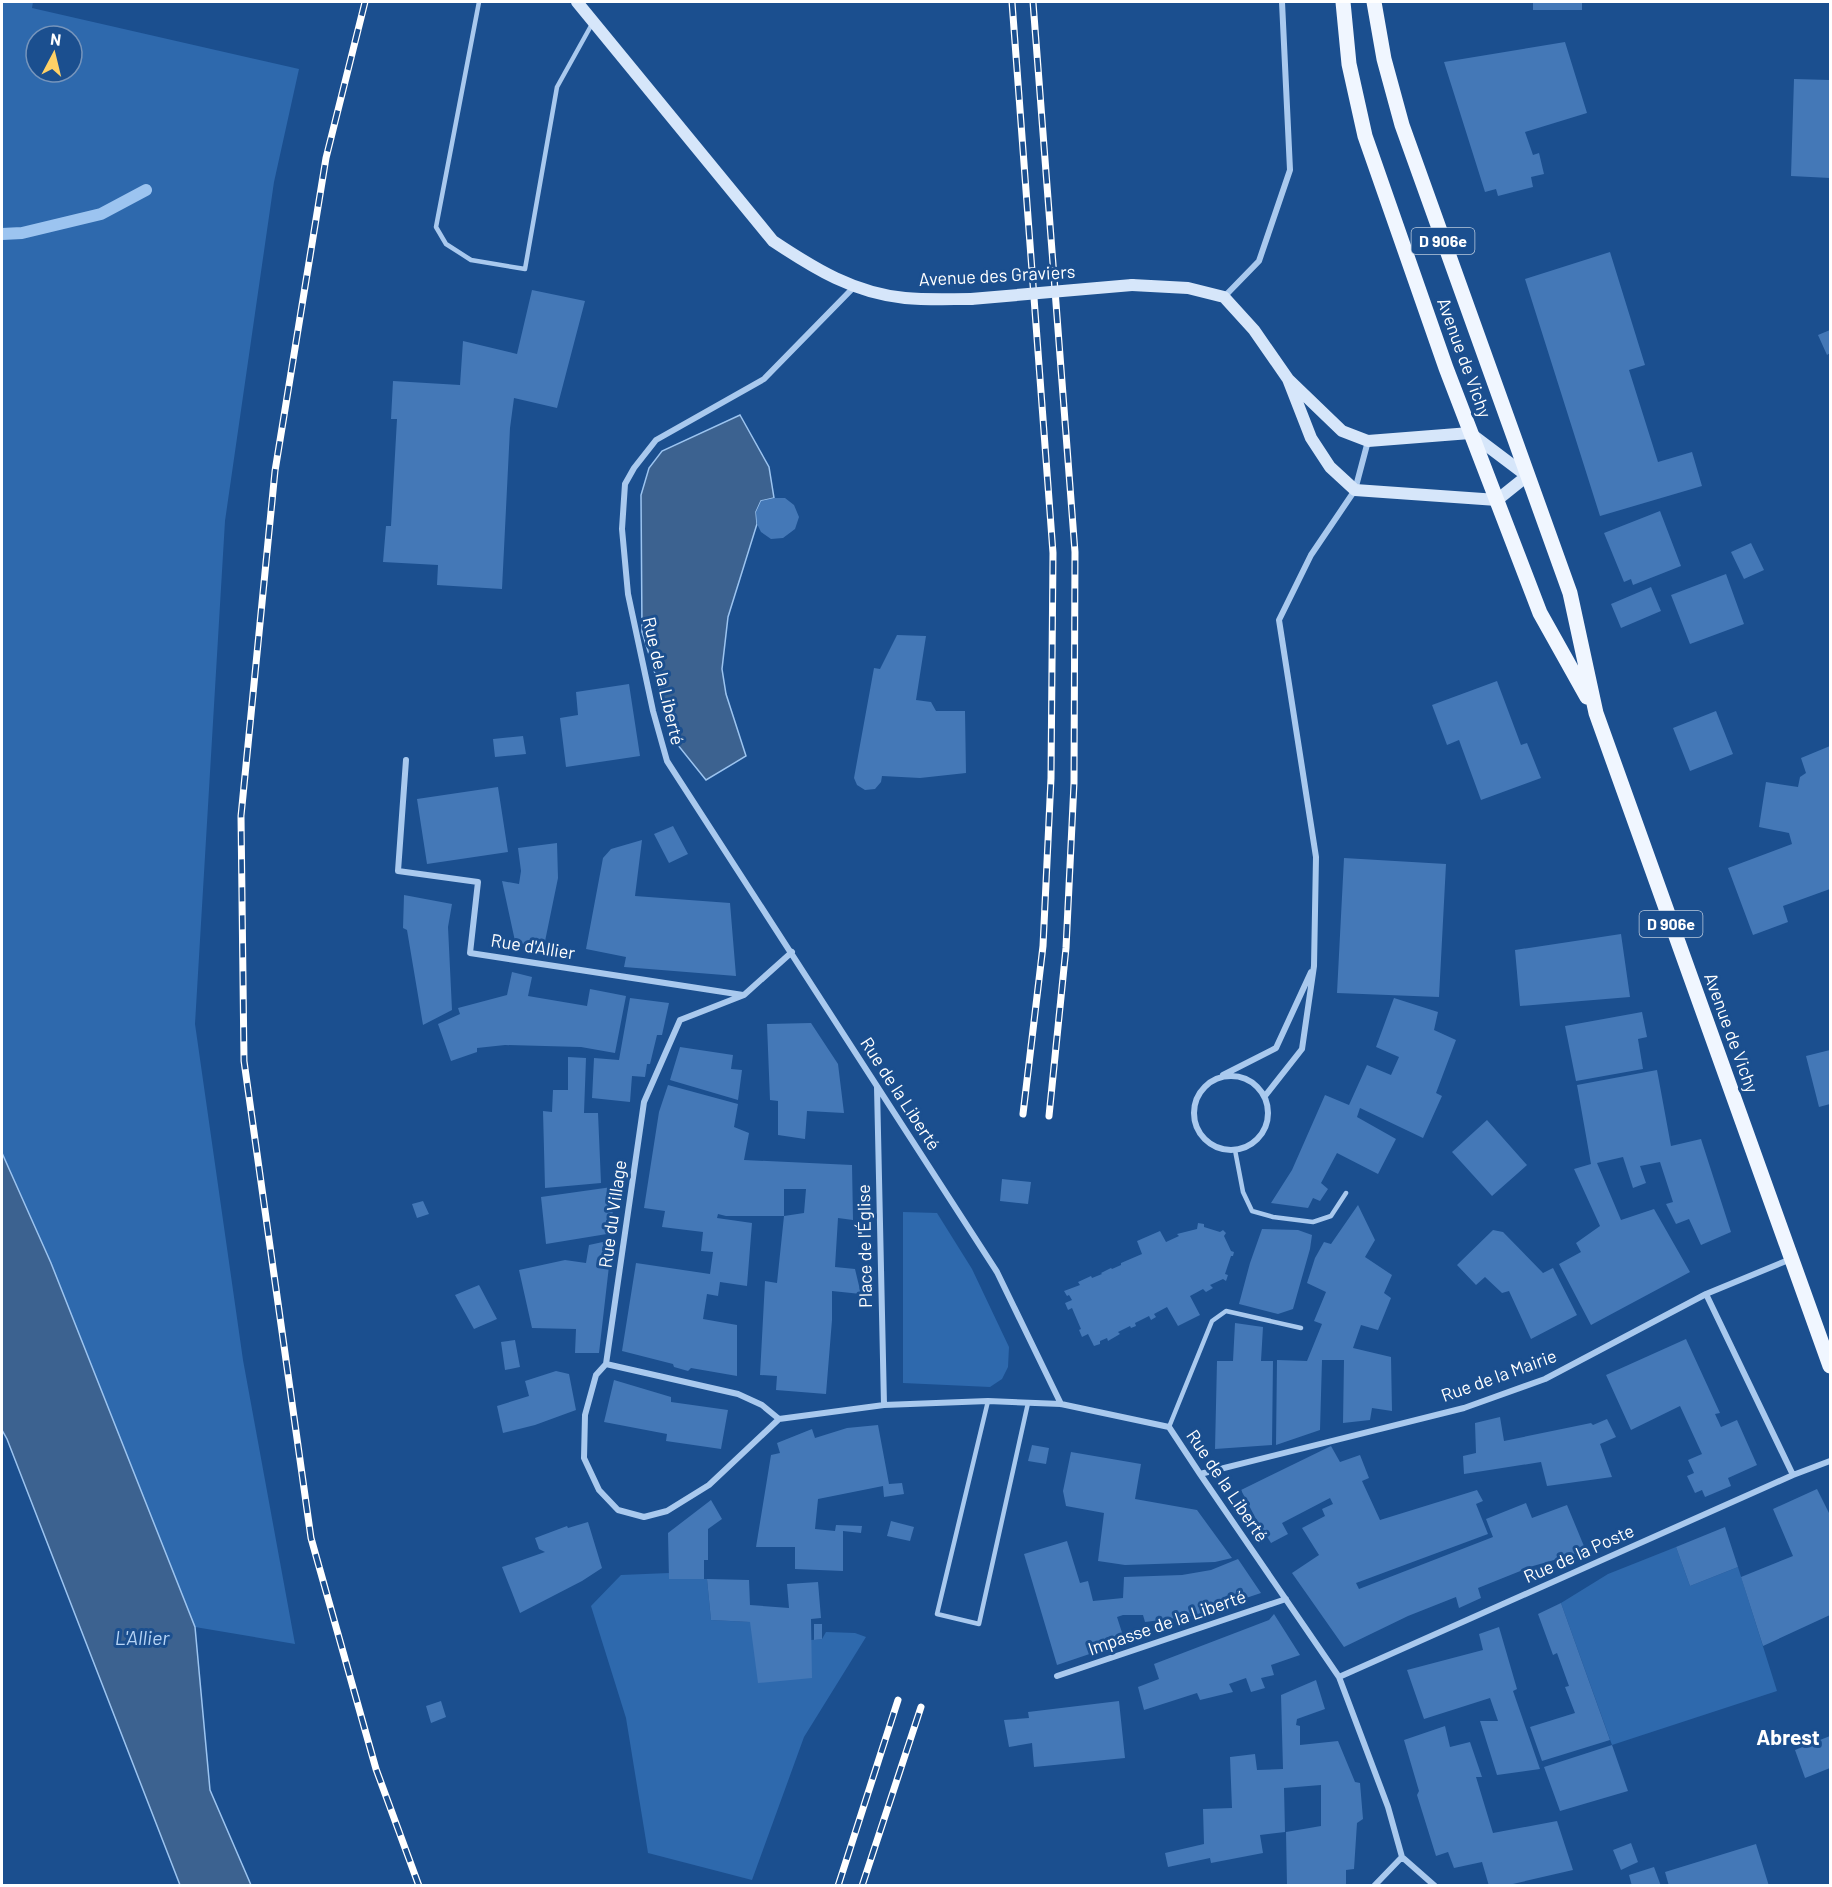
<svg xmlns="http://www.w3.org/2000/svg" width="1832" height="1887" viewBox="0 0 1832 1887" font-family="Barlow,sans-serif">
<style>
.green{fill:#2e69ad;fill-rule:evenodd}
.water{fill:#3c6290;stroke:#9cc4f0;stroke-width:1.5}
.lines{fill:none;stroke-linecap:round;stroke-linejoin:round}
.stream{stroke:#9cc4f0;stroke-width:12}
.building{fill:#4478b7}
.lane{stroke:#a9c9ee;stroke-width:4.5}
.street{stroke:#a9c9ee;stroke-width:6}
.secondary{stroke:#d6e6fa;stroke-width:12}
.primary{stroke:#f0f6ff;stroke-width:15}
.rail-casing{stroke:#fff;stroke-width:7}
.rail{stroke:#1b4f8f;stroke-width:4.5;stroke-dasharray:14;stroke-linecap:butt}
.secondary-bridge{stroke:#d6e6fa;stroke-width:12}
.labels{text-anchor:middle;stroke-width:6;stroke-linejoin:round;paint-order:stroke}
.shield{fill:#1b4f8f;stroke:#bbcadd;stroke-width:1.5}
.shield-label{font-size:16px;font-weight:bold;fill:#fff}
.street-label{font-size:18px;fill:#fff;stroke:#1b4f8f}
.water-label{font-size:20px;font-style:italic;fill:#b5d3f5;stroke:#1b4f8f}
.quarter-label{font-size:21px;font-weight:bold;fill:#fff;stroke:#1b4f8f}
</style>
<rect width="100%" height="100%" fill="#1b4f8f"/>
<path class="green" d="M2 2H33L32 8 299 69 274 182 225 521 195 1024 243 1360 295 1644 195 1627 51 1263 2 1153ZM36 36H72V72H36Z
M903 1212 937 1213 972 1269 1009 1347 1008 1367 1002 1379 990 1387 903 1383Z
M1676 1547 1690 1586 1738 1567 1777 1691 1612 1745 1561 1603 1608 1574Z
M669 1573 670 1579H707L711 1620 750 1622 811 1640 822 1639 826 1632 855 1633 866 1637 804 1737 752 1880 648 1853 626 1718 591 1606 621 1575Z"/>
<path class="water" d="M740 415 769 467 774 498 761 501 756 512 757 524 728 617 722 669 726 694 746 756 706 780 677 744 642 632 641 495 649 468 662 451Z
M2 1153 51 1263 195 1627 210 1790 251 1885H180L7 1439 2 1430Z"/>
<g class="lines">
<path class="stream" d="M2 234 22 233 101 214 146 190"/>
</g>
<path class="building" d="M1533 2H1582V10H1533Z
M1565 42 1587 113 1525 132 1533 155 1539 153 1544 174 1531 177 1533 187 1498 196 1496 189 1485 192 1444 62Z
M1794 79 1830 80V178L1791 176Z
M1610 252 1645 365 1629 370 1658 462 1692 452 1702 486 1600 516 1525 279Z
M532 290 585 301 557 408 514 398 510 428 502 589 437 585 438 565 383 562 386 526H391L397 419H391L393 381 460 385 463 341 517 354Z
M1830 330V353L1827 355 1818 335Z
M774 498H785L794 505 799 517 795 529 783 538 771 539 761 532 757 524 756 512 761 501Z
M1660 511 1681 566 1633 585 1631 579 1624 582 1604 533Z
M1751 543 1764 570 1744 579 1731 552Z
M1726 574 1744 624 1690 644 1671 595Z
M1651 587 1661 611 1621 628 1611 604Z
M897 635 926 636 916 700 931 702 936 711H965L966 773 920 778 882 776 881 782 875 789 865 790 857 785 854 778 874 668 880 669Z
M1497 681 1521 745 1527 743 1541 778 1481 800 1459 740 1447 745 1432 705Z
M629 684 640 756 566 767 560 718 578 715 576 692Z
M1716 711 1733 754 1690 771 1673 728Z
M523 736 526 754 495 757 493 739Z
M1830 746V889L1783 906 1788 922 1753 935 1728 868 1792 844 1789 833 1759 827 1766 782 1798 787 1800 777 1806 773 1801 758Z
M498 787 508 852 427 864 417 799Z
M673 826 688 854 669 863 654 834Z
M642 840 635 896 730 903 736 976 624 967 626 957 586 949 603 858 611 849Z
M557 843 558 878 543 951 515 941 502 881 519 884 521 871 518 848Z
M1344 858 1446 864 1439 997 1337 993Z
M404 895 452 904 448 927 452 1010 423 1025 407 930 403 928Z
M1621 934 1630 997 1520 1006 1515 950Z
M512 972 532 977 528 996 587 1006 590 989 626 996 615 1053 581 1047 505 1045 477 1048V1052L451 1061 438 1024 460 1014 458 1008 507 995Z
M630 998 669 1003 662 1035H657L650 1064H647L645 1077 632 1076 630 1102 592 1098 594 1058 619 1060Z
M1394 998 1438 1012 1434 1030 1456 1040 1436 1093 1442 1096 1423 1138 1360 1108 1357 1117 1396 1139 1378 1174 1337 1153 1321 1183 1328 1189 1320 1201 1313 1198 1308 1208 1271 1203 1292 1170 1325 1095 1349 1105 1367 1065 1391 1075 1399 1057 1376 1047Z
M1642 1012 1647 1037 1638 1039 1643 1069 1576 1081 1565 1026Z
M811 1023 838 1064 844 1113 807 1111 805 1139 778 1135V1101L770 1100 767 1024Z
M680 1047 733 1055 731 1069 742 1070 738 1100 670 1080Z
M1830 1050V1104L1819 1107 1806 1056Z
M568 1057 586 1058 584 1113H598L601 1183 545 1188 543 1111 552 1112 553 1090H568Z
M1657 1070 1671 1146 1701 1139 1731 1232 1701 1245 1689 1219 1676 1224 1666 1204 1673 1202 1660 1162 1640 1166 1646 1183 1633 1188 1623 1157 1597 1163 1621 1220 1654 1209 1690 1272 1591 1325 1559 1264 1581 1252 1576 1243 1600 1226 1574 1169 1591 1164 1577 1085Z
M668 1085 738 1104 734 1127 749 1133 744 1160 852 1165 853 1220 838 1218 835 1267 855 1269 861 1294 832 1291V1320L826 1394 776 1390 777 1376 760 1375 765 1281 777 1283 784 1216 804 1213 806 1189H784V1216H726L718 1214 717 1218 752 1223 747 1286 720 1282 718 1296 707 1294 703 1319 737 1325V1376L691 1368 688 1371 674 1367 673 1364 622 1351 636 1263 710 1274 713 1252 701 1251 703 1232 662 1227 665 1211 644 1208 659 1112Z
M1487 1120 1527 1165 1492 1196 1452 1152Z
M1002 1179 1031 1182 1028 1204 1000 1201Z
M612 1187 613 1233 546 1244 541 1197Z
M423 1201 429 1214 417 1218 412 1204Z
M1358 1205 1375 1240 1365 1257 1392 1275 1384 1293 1391 1298 1378 1330 1361 1325 1353 1348 1391 1357 1392 1411 1372 1408 1370 1420 1343 1423 1344 1360H1322L1320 1430 1276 1445 1277 1360 1307 1361 1322 1324 1314 1321 1326 1292 1307 1283 1315 1258 1324 1242 1331 1244Z
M1198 1223 1204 1224V1227L1220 1232 1223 1230 1226 1233 1224 1236 1231 1251 1234 1252 1233 1256H1231L1225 1274 1228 1275 1226 1281 1223 1279 1210 1285 1213 1288 1206 1292 1203 1289 1190 1296 1200 1315 1178 1326 1167 1307 1154 1314 1156 1317 1151 1320 1149 1316 1135 1323 1136 1326 1131 1328 1130 1326 1118 1332 1120 1334 1108 1341 1107 1338 1100 1341V1344L1094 1346 1088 1334 1082 1337 1079 1330 1081 1329 1072 1308 1068 1310 1065 1303 1072 1300 1069 1295 1067 1296 1064 1291 1080 1285 1078 1282 1091 1276 1092 1278 1102 1274 1101 1273 1111 1268 1112 1269 1121 1265V1263L1142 1254 1137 1241 1160 1231 1166 1242 1179 1236 1177 1234 1197 1229Z
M1262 1229 1298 1230 1312 1235 1310 1249 1293 1309 1278 1314 1239 1304 1250 1263Z
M1493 1230 1503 1232 1543 1273 1553 1268 1577 1315 1531 1339 1509 1291 1502 1293 1485 1277 1476 1285 1457 1265Z
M612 1240 599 1353H575L576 1329 532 1328 519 1270 565 1260 586 1263 589 1245Z
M479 1285 497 1319 474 1329 455 1295Z
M1235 1323 1263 1327 1261 1361H1273L1272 1445 1215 1449 1217 1361H1233Z
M1686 1339 1720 1413 1715 1414 1721 1427 1737 1420 1757 1465 1728 1478 1731 1486 1705 1497 1702 1490 1695 1493 1687 1476 1694 1473 1688 1460 1702 1454 1680 1406 1631 1430 1606 1375Z
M515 1340 520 1367 505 1370 501 1342Z
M556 1371 569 1374 576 1410 535 1425 503 1433 497 1406 529 1396 525 1381Z
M614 1380 671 1397V1402L728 1410 721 1449 666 1441 667 1434 604 1422Z
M1500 1417 1504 1441 1591 1423 1593 1425 1607 1419 1616 1437 1600 1444 1612 1477 1547 1486 1541 1462 1464 1474 1463 1456 1476 1453 1475 1423Z
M878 1425 889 1484 902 1483 904 1494 884 1497 883 1486 818 1499 815 1529 835 1531 836 1525 862 1526 861 1533 843 1531V1571L795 1569V1547H756L771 1455 780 1453 777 1443 812 1429 815 1438 847 1428Z
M1032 1445 1049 1448 1046 1464 1028 1461Z
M1331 1446 1340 1462 1360 1455 1369 1478 1362 1481 1380 1520 1477 1490 1483 1501 1476 1504 1488 1534 1356 1583 1359 1589 1493 1537 1486 1519 1526 1503 1532 1518 1567 1505 1586 1551 1533 1566 1478 1588 1481 1598 1459 1608 1456 1597 1408 1616 1344 1647 1292 1573 1319 1555 1302 1528 1325 1516 1322 1509 1333 1504 1330 1498 1282 1523 1288 1534 1271 1543 1256 1519 1241 1490Z
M1071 1452 1141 1464 1135 1499 1197 1510 1232 1558 1215 1562 1125 1565 1098 1561 1104 1513 1066 1506 1063 1491Z
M1817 1489 1830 1515V1615L1763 1646 1741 1577 1793 1556 1773 1509Z
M711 1500 722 1519 708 1529V1560H704V1579H669L668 1533Z
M891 1521 914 1527 910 1541 887 1536Z
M588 1522 602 1568 582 1581 520 1613 502 1567 545 1552 539 1549 535 1538 567 1526 568 1528Z
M1725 1527 1738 1567 1690 1586 1676 1547Z
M1067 1541 1080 1583 1088 1581 1093 1601 1123 1598 1124 1577 1182 1575 1211 1570 1238 1559 1261 1593 1192 1616 1145 1622 1143 1615H1123L1117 1617 1125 1642 1057 1665 1024 1554Z
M707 1579 749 1580 750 1605 789 1608 787 1584 818 1582 821 1618 811 1619 812 1678 758 1683 750 1622 711 1620Z
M1561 1603 1610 1740 1542 1761 1530 1727 1575 1713 1565 1687 1569 1686 1557 1653 1553 1655 1538 1614Z
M1274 1614 1300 1655 1271 1665 1274 1675 1261 1678 1265 1688 1251 1692 1246 1678 1229 1684 1233 1692 1200 1700 1197 1693 1144 1710 1138 1687 1159 1679 1154 1664 1269 1620Z
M814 1624H822V1639L814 1640Z
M1499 1627 1517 1689 1513 1691 1540 1769 1497 1775 1480 1721H1498L1490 1698 1424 1719 1407 1670 1483 1650 1479 1634Z
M1316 1680 1325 1709 1297 1719 1296 1725 1300 1726V1745L1338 1741 1355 1782 1360 1783 1363 1819 1357 1823 1354 1869 1346 1870V1886H1287L1286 1832 1321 1826V1785L1284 1788 1285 1832 1260 1835 1263 1853 1211 1863 1210 1858 1168 1867 1165 1853 1204 1844 1203 1809 1232 1808 1230 1757 1255 1754 1257 1770 1283 1769 1281 1695Z
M441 1701 446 1717 431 1723 426 1706Z
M1119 1701 1125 1758 1034 1767 1032 1743 1009 1747 1004 1720 1029 1718 1028 1712Z
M1445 1726 1450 1747 1470 1742 1482 1777H1476L1493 1833 1557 1821 1573 1870 1504 1886H1489L1482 1862 1454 1868 1448 1852 1436 1856 1417 1795 1419 1791 1404 1740Z
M1830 1736V1768L1805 1778 1795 1750Z
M1612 1745 1628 1791 1560 1811 1544 1767Z
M1631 1843 1638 1862 1621 1870 1613 1850Z
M1756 1844 1769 1886H1669L1665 1872Z
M1654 1867 1661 1886H1632L1629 1875Z"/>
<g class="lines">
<path class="lane" d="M479 2 436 227 446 244 471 260 525 269 557 87 592 24
M1235 1150 1243 1192 1252 1211 1273 1217 1313 1222 1331 1216 1346 1193
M988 1401 937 1614 979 1624 1028 1403
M1169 1427 1212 1321 1226 1311 1301 1328"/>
<path class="street" d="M854 287 764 379 656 440 634 468 625 484 622 529 628 594 653 711 667 761 997 1272 1061 1404
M1224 297 1259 261 1290 170 1282 2
M406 760 398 871 478 882 470 953 743 995
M792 952 744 995 680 1020 644 1102 606 1364 596 1375 585 1415 584 1458 599 1490 618 1510 644 1517 667 1511 709 1485 779 1419 884 1405 988 1401 1061 1404 1169 1427 1200 1474 1339 1677 1388 1807 1402 1857 1435 1886
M1223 1075 1276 1048 1311 972
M1194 1113a37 37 0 1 1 74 0a37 37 0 1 1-74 0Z
M877 1087 884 1405
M1265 1096 1302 1049 1314 966 1316 857 1279 620 1311 555 1355 490 1368 441
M1706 1294 1793 1475
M606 1364 738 1394 762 1405 779 1419
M1200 1474 1464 1408 1545 1379 1706 1294 1791 1259
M1057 1676 1286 1599
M1339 1677 1793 1475 1830 1461
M1374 1886 1402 1857"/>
<path class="secondary" d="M577 2 773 241C815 269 854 293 905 298 927 300 949 299 971 299
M1132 285 1188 288 1224 297 1254 330 1288 379 1342 431 1368 441 1470 433 1527 476 1497 500 1355 490 1330 467 1311 438 1288 379"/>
<path class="primary" d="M1343 2 1349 64 1365 136 1446 368 1540 613 1587 697
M1374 2 1384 59 1402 125 1570 593 1596 713 1830 1366"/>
<defs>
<path id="rail" d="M365 2 326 158 275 471 241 816 244 1061 311 1538 376 1769 419 1886
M1012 2 1053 553 1051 778 1043 946 1023 1114
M1033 2 1075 552 1074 783 1066 948 1049 1116
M838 1886 898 1700
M862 1886 921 1707"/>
</defs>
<use href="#rail" class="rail-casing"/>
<use href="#rail" class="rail"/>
<path class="secondary-bridge" d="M971 299 1132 285"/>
</g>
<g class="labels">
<g class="shield">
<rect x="1411.5" y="228" width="63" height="26" rx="4.5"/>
<rect x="1639.5" y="911" width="63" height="26" rx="4.5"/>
</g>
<g class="shield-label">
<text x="1443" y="247">D 906e</text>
<text x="1671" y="930">D 906e</text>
</g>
<g class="street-label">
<text transform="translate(997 276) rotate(-3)" y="6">Avenue des Graviers</text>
<text transform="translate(1464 358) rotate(70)" y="6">Avenue de Vichy</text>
<text transform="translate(663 681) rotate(77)" y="6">Rue de la Liberté</text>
<text transform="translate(533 947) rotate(9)" y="6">Rue d'Allier</text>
<text transform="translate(1731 1033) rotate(70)" y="6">Avenue de Vichy</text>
<text transform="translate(900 1094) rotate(57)" y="6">Rue de la Liberté</text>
<text transform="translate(613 1214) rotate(-82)" y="6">Rue du Village</text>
<text transform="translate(865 1246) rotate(-91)" y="6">Place de l'Église</text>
<text transform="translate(1499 1376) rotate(-20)" y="6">Rue de la Mairie</text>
<text transform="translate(1227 1486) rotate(56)" y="6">Rue de la Liberté</text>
<text transform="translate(1579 1554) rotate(-24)" y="6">Rue de la Poste</text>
<text transform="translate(1167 1623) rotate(-19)" y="6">Impasse de la Liberté</text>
</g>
<g class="water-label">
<text x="142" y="1645">L'Allier</text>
</g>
<g class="quarter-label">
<text x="1788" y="1745">Abrest</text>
</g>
</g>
<rect width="1832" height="1887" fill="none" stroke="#ffffff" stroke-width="6"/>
<g transform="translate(54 54) rotate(7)"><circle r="28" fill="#1b4f8f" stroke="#7695bc" stroke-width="1.5"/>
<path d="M0-4.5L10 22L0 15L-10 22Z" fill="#ffd166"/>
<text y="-9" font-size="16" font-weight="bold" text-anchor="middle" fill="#ffffff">N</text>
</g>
</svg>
